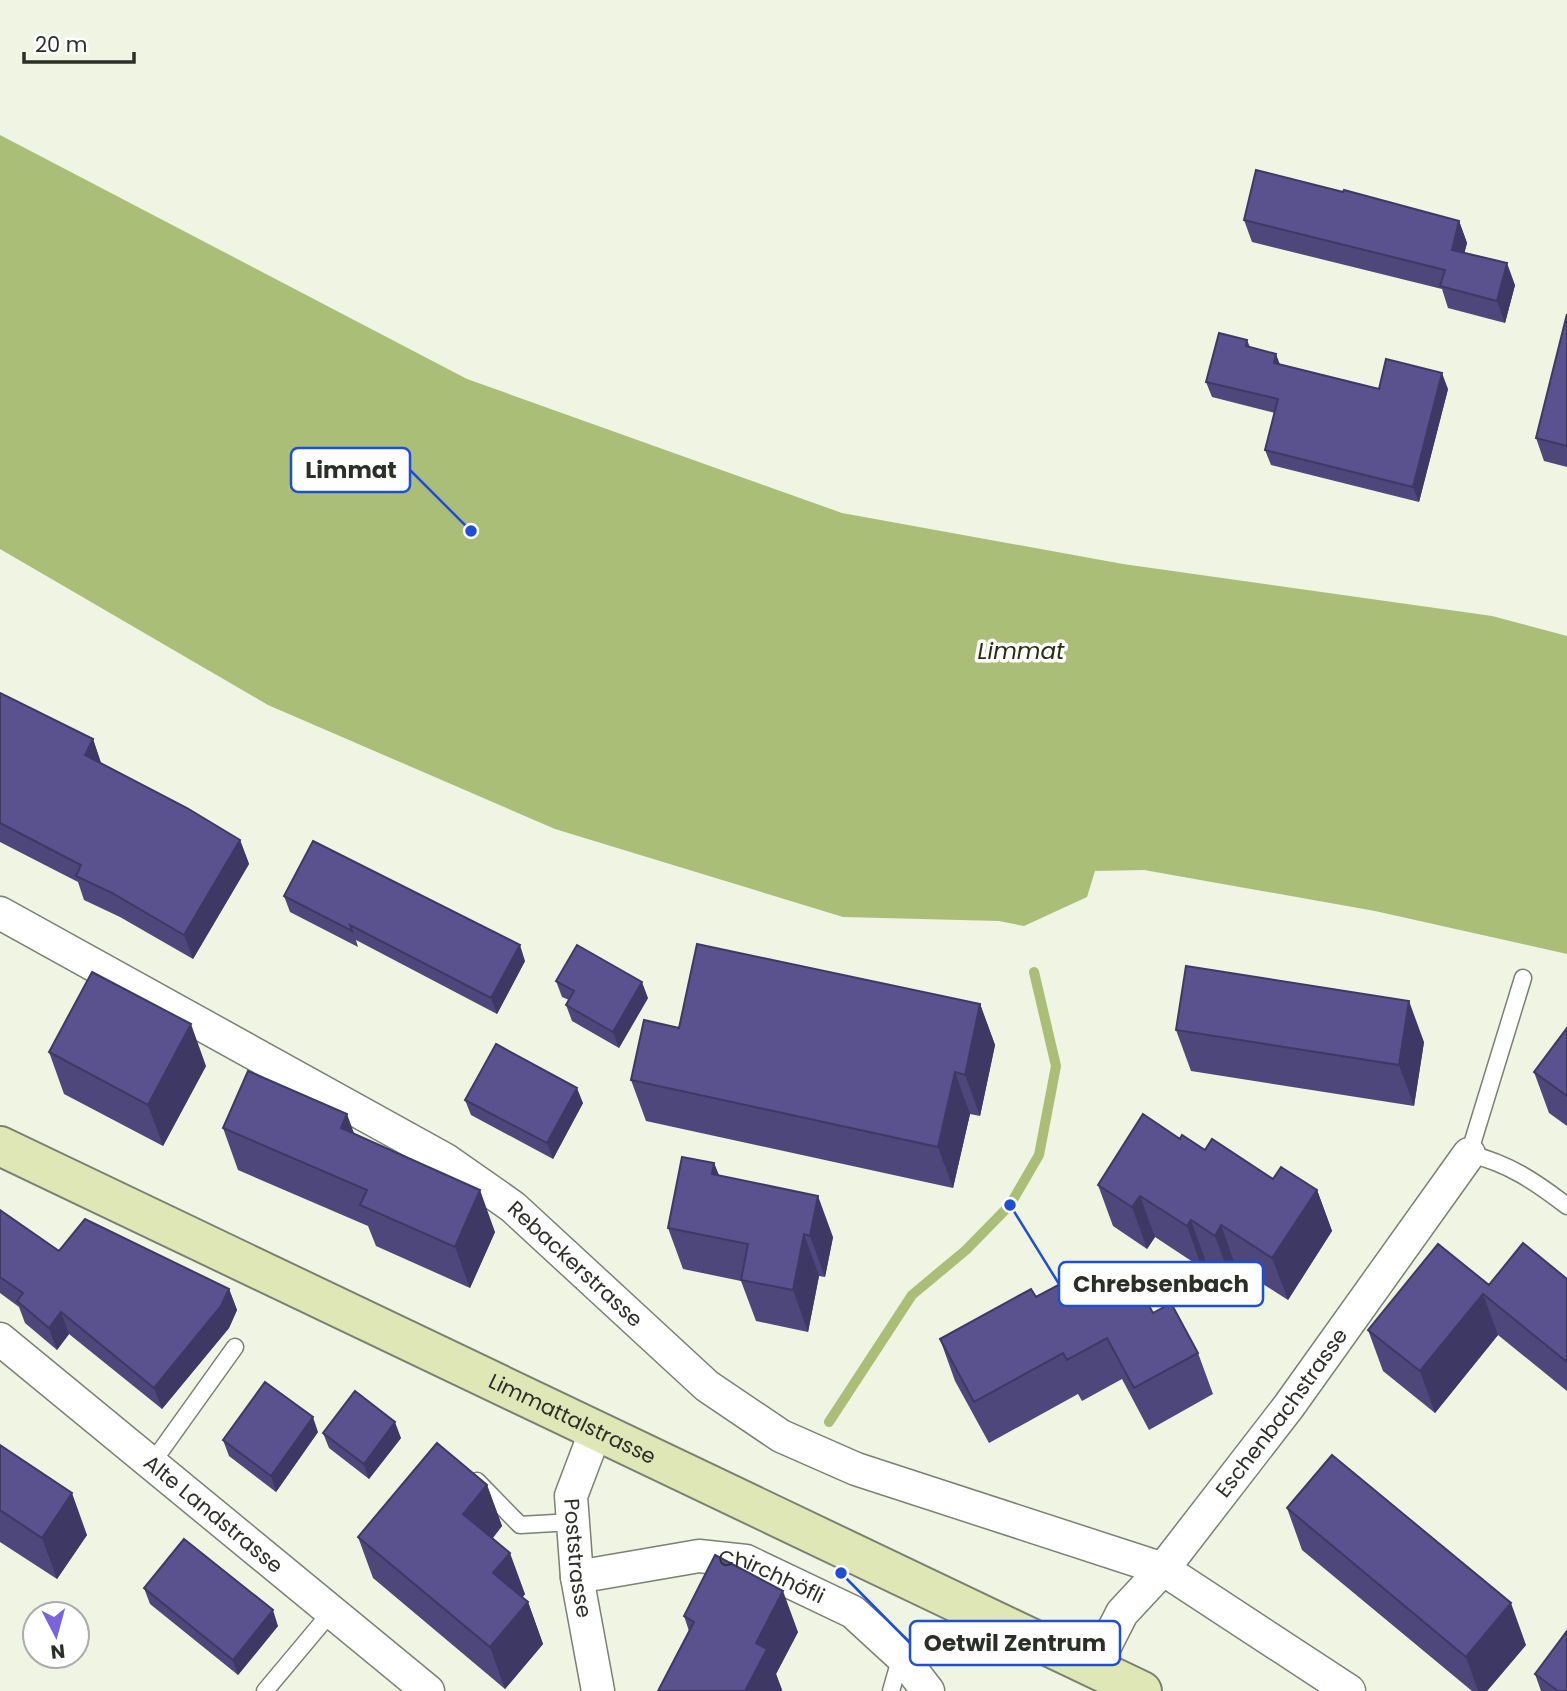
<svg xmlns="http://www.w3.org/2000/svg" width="1567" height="1691" viewBox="0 0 1567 1691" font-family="Poppins,sans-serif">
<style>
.water{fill:#abbe77}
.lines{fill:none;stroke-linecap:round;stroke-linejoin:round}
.stream{stroke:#abbe77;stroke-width:10}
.service-casing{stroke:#7b8071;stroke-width:19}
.minor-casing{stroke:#7b8071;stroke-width:35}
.secondary-casing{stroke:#7b8071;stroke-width:42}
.service{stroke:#fff;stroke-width:16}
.minor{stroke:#fff;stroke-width:32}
.secondary{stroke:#dfe7b7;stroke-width:38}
.wall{fill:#4d477b}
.shaded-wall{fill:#3e3964}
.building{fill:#59528f;stroke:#3e3964;stroke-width:2}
.labels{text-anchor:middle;stroke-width:7;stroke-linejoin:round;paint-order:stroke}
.street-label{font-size:21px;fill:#2c2e28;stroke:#fff}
.water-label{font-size:23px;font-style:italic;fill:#272e0f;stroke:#fff}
.leader{fill:none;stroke:#1d4ed8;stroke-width:2.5}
.callout-dot{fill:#1d4ed8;stroke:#fff;stroke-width:2.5}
.callout{fill:#fff;stroke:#1d4ed8;stroke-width:2.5}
.callout-label{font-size:23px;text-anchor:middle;font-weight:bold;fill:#2c2e28}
</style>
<rect width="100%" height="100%" fill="#eff4e3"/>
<path class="water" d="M0 135 467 379 842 513 1123 564 1492 616 1567 636V954L1375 911 1144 870 1095 871 1087 897 1024 926 999 921 843 917 555 829 268 705 0 549Z"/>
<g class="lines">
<path class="stream" d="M829 1422 912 1295 966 1250 1010 1205 1039 1155 1056 1066 1034 972"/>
<defs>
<path id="service" d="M1523 978 1469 1154C1508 1163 1536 1182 1567 1206
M152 1463 235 1347
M477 1481 520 1525 572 1522
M265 1691 332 1611
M891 1691 901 1656"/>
<g id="minor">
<path id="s1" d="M0 913 446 1160 513 1207 707 1386 781 1436 856 1469 1163 1569 1349 1691"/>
<path id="s2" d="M0 1339 428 1691"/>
<path id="s3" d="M596 1430 571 1496 577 1577 598 1691"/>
<path id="s4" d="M577 1577 699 1556 746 1561 853 1612 901 1656 928 1691"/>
<path id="s5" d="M1094 1668 1122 1613 1163 1569 1289 1406 1469 1154"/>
</g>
<g id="secondary">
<path id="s6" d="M0 1146 1142 1691"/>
</g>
</defs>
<use href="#service" class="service-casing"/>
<use href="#minor" class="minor-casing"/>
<use href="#secondary" class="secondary-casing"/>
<use href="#service" class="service"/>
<use href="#minor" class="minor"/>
<use href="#secondary" class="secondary"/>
</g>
<path class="wall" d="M1244 220 1459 221 1467 243 1464 253 1515 285 1505 323 1448 308 1442 289 1252 242Z
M1567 314V467L1544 461 1536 438Z
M1247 340 1250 347 1280 364 1379 389H1448L1419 502 1271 465 1265 450 1275 413 1212 397 1206 382Z
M0 693 93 739 101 763 240 840 249 864 193 959 120 917 84 900 78 882 0 842Z
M284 896 525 961 497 1014 356 940 358 947 290 912Z
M556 981 648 998 619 1048 572 1021 566 1005 569 1000 562 997Z
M980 1004 995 1045 980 1116 970 1114 953 1188 646 1121 631 1080Z
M1567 1028V1126L1549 1113 1534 1072Z
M1176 1030 1424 1042 1414 1106 1191 1071Z
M49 1052 206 1066 163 1146 64 1094Z
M465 1100 583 1103 553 1159 471 1115Z
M223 1128 355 1134 495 1232 470 1288 376 1246 368 1226 238 1170Z
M1205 1150 1273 1179 1317 1190 1332 1231 1288 1300 1236 1267 1230 1277 1206 1262 1202 1268 1155 1237 1147 1249 1113 1226 1098 1185Z
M714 1163 719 1175 833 1237 825 1277 819 1276 808 1332 756 1321 741 1281 683 1269 668 1228Z
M0 1210 59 1251 229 1289 237 1310 229 1328 162 1409 69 1334 57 1350 25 1323 19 1307 0 1293Z
M1103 1277 1153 1313 1198 1353 1213 1394 1149 1430 1122 1379 1082 1401 1078 1394 989 1443 955 1381 940 1339Z
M1567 1279V1391L1498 1335 1435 1413 1383 1371 1368 1330 1489 1285Z
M318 1432 276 1492 229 1456 223 1440Z
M323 1433 401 1438 369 1479 329 1448Z
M0 1445 87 1535 57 1579 0 1542Z
M487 1485 502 1526 493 1538 525 1594 522 1598 528 1602 543 1644 505 1689 373 1578 358 1537Z
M1287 1508 1526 1645 1487 1691H1472L1302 1550Z
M144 1588 278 1626 238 1675 150 1604Z
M684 1616 798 1632 776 1674 782 1690 689 1631Z
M1535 1674 1567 1691H1541Z"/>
<path class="shaded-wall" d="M1459 221 1467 243 1460 271 1452 250Z
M1507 263 1515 285 1505 323 1497 301Z
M1276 354 1282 370 1274 363Z
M1442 373 1448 389 1419 502 1413 487Z
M93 739 101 763 93 778 85 755Z
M240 840 249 864 193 959 184 935Z
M520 945 525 961 497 1014 491 998Z
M642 982 648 998 619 1048 613 1032Z
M1409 1001 1424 1042 1414 1106 1399 1065Z
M980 1004 995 1045 980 1116 965 1075Z
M191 1024 206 1066 163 1146 148 1105Z
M955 1072 970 1114 953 1188 938 1147Z
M577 1088 583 1103 553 1159 547 1143Z
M347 1114 362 1155 341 1128Z
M714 1163 729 1204 712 1174Z
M480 1190 495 1232 470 1288 455 1247Z
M1317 1190 1332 1231 1288 1300 1272 1258Z
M818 1196 833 1237 825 1277 810 1236Z
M1140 1196 1155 1237 1147 1249 1132 1207Z
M1191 1220 1206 1262 1202 1268 1187 1226Z
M1221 1225 1236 1267 1230 1277 1215 1236Z
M804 1234 819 1276 808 1332 793 1290Z
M229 1289 237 1310 229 1328 162 1409 154 1388Z
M1483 1294 1498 1335 1435 1413 1420 1371Z
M61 1312 69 1334 57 1350 49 1328Z
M313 1417 318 1432 276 1492 271 1476Z
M395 1422 401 1438 369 1479 364 1464Z
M487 1485 502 1526 478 1555 463 1514Z
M72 1493 87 1535 57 1579 42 1538Z
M510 1553 525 1594 508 1615 493 1573Z
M783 1591 798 1632 776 1674 782 1690V1691H745L756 1643Z
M528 1602 543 1644 505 1689 490 1647Z
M1511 1603 1526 1645 1487 1691H1478L1466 1657Z
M273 1610 278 1626 238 1675 233 1660Z"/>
<path class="building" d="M1256 170 1343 192 1344 190 1459 221 1452 250 1507 263 1497 301 1440 286 1445 270 1244 220Z
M1567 314V446L1536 438Z
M1219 333 1247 340 1246 346 1276 354 1274 363 1379 389 1386 359 1442 373 1413 487 1265 450 1278 399 1206 382Z
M0 693 93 739 85 755 187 808 240 840 184 935 112 893 76 876 81 865 0 823Z
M313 841 520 945 491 998 350 925 352 931 284 896Z
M697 944 980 1004 965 1075 955 1072 938 1147 631 1080 644 1020 679 1028Z
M577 945 642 982 613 1032 566 1005 574 991 556 981Z
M1186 966 1409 1001 1399 1065 1176 1030Z
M92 972 191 1024 148 1105 49 1052Z
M1567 1028V1096L1534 1072Z
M496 1044 577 1088 547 1143 465 1100Z
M248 1071 347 1114 341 1128 480 1190 455 1247 360 1205 367 1190 223 1128Z
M1143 1114 1180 1139 1182 1135 1205 1150 1212 1139 1273 1179 1281 1167 1317 1190 1272 1258 1221 1225 1215 1236 1191 1220 1187 1226 1140 1196 1132 1207 1098 1185Z
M682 1157 714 1163 712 1174 818 1196 810 1236 804 1234 793 1290 741 1280 748 1244 668 1228Z
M0 1210 59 1251 85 1219 229 1289 221 1306 154 1388 61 1312 49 1328 17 1301 23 1293 0 1277Z
M1523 1243 1567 1279V1362L1483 1294 1420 1371 1368 1330 1438 1244 1489 1285Z
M1126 1264 1153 1313 1171 1303 1198 1353 1134 1388 1107 1338 1067 1360 1063 1353 974 1402 940 1339 1031 1289 1036 1297 1096 1265 1103 1277Z
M265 1382 313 1417 271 1476 223 1440Z
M355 1391 395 1422 364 1464 323 1433Z
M437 1443 487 1485 463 1514 510 1553 493 1573 528 1602 490 1647 358 1537Z
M0 1445 72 1493 42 1538 0 1510Z
M1332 1455 1511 1603 1466 1657 1287 1508Z
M184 1539 273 1610 233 1660 144 1588Z
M715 1555 783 1591 756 1643 767 1649 745 1691H658L694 1622 684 1616Z
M1567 1631V1691H1558L1535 1674Z"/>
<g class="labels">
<g class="street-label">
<text dy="7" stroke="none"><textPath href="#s1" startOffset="676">Rebackerstrasse</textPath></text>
<text dy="7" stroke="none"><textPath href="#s5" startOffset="318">Eschenbachstrasse</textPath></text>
<text dy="7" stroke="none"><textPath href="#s6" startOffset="634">Limmattalstrasse</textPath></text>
<text dy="7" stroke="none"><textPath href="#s2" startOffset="276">Alte Landstrasse</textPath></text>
<text dy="7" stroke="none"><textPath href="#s3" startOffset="133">Poststrasse</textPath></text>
<text dy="7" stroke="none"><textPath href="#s4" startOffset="200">Chirchhöfli</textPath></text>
</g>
<g class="water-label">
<text x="1021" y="659">Limmat</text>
</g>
</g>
<path class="leader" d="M471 531L410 470M1010 1205L1059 1284M841 1573L910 1643"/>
<g class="callout-dot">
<circle cx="471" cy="531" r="7"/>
<circle cx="1010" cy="1205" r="7"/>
<circle cx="841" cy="1573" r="7"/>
</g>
<g class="callout">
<rect x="291" y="448" width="119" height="44" rx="7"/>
<rect x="1059" y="1262" width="204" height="44" rx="7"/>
<rect x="910" y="1621" width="210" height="44" rx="7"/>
</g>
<g class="callout-label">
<text x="351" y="478">Limmat</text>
<text x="1161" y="1292">Chrebsenbach</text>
<text x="1015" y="1651">Oetwil Zentrum</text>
</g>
<g transform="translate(56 1635) rotate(174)"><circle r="33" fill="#ffffff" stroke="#ababa9" stroke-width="2"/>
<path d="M0-5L12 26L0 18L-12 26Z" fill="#7963de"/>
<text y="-10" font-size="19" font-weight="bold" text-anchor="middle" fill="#2c2e28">N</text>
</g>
<path d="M24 52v10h110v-10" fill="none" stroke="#2c2e28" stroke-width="3.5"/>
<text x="35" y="52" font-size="21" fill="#2c2e28" stroke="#ffffff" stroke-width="5" paint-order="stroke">20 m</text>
</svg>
